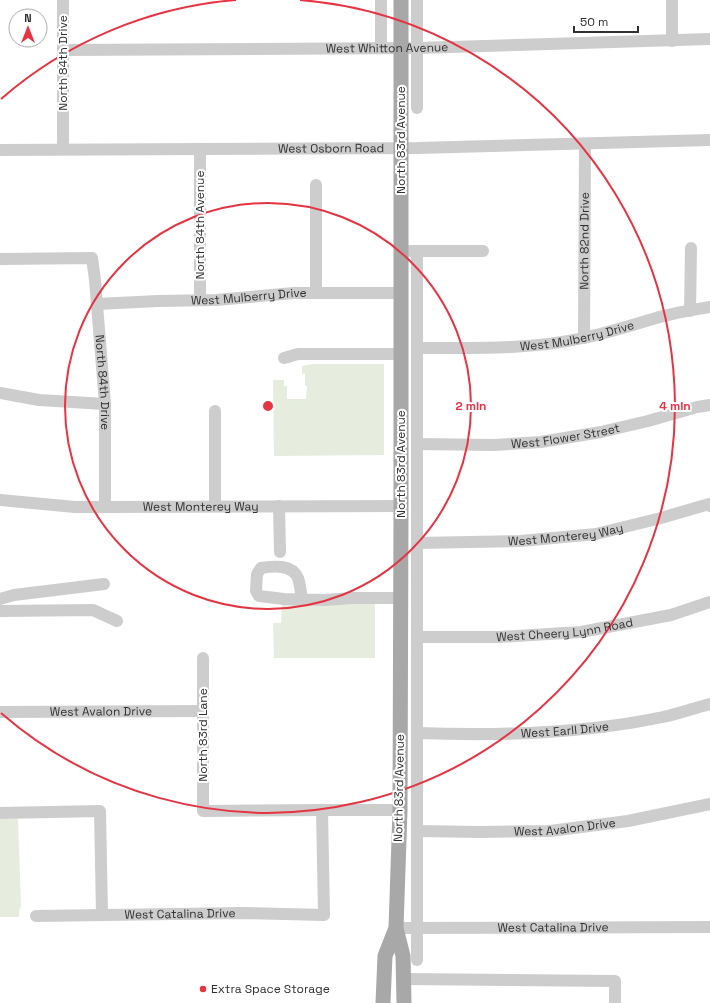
<svg xmlns="http://www.w3.org/2000/svg" width="710" height="1003" viewBox="0 0 710 1003" font-family="'Space Grotesk',sans-serif">
<style>
.green{fill:#e6edde}
.lines{fill:none;stroke-linecap:round;stroke-linejoin:round}
.minor{stroke:#cdcdcd;stroke-width:12}
.major{stroke:#a8a8a8;stroke-width:15}
.ring{fill:none;stroke:#e53442;stroke-width:2}
.poi-dot{fill:#e53442;stroke:#fff;stroke-width:1.5}
.labels{text-anchor:middle;stroke-width:4;stroke-linejoin:round;paint-order:stroke}
.street-label{font-size:12px;fill:#303030;stroke:#fff}
.poi-label{font-size:12px;fill:#303030;stroke:#fff;text-anchor:start}
.centre{fill:#e53442;stroke:#fff;stroke-width:2}
.ring-label{font-size:12px;text-anchor:middle;font-weight:bold;fill:#e53442;stroke:#fff;stroke-width:4;stroke-linejoin:round;paint-order:stroke}
</style>
<rect width="100%" height="100%" fill="#fff"/>
<path class="green" d="M312 364H384V455L274 456 273 380H284V386H287V399H306L307 386H305V374H302V366Z
M375 600V658H274L273 623H281L282 605 326 604Z
M0 819H18L21 906 19 911V917H0Z"/>
<g class="lines">
<g class="minor">
<path d="M417 0V108"/>
<path d="M672 0V41"/>
<path d="M381 47V0"/>
<path id="s1" d="M63 50 417 48 710 39"/>
<path d="M63 149V0"/>
<path d="M200 149V300"/>
<path id="s2" d="M0 150 417 148 710 140"/>
<path d="M316 185V293"/>
<path d="M410 251H483"/>
<path d="M417 251V960"/>
<path id="s3" d="M0 259 92 258 95 280 105 404V507"/>
<path id="s4" d="M97 304 158 301 216 300 294 293H401"/>
<path d="M690 311 691 248"/>
<path id="s5" d="M584 338 585 144"/>
<path id="s6" d="M417 348C473 348 529 350 583 338 608 333 632 325 656 318 674 313 692 310 710 307"/>
<path d="M284 358 298 354H401"/>
<path d="M0 393 39 400 105 404"/>
<path d="M215 411V506"/>
<path id="s7" d="M417 444 494 445 541 442 601 432 648 421 697 407 710 405"/>
<path id="s8" d="M0 500 75 507H105L401 506"/>
<path d="M279 506 280 552"/>
<path id="s9" d="M417 543 521 541 596 534 661 518 709 504 710 506"/>
<path d="M0 599 14 595 104 584"/>
<path d="M302 599C301 593 300 584 298 578 292 564 274 566 261 568L257 574 256 591 259 596 284 599 325 600 352 598H401"/>
<path d="M0 611 93 610 117 621"/>
<path id="s10" d="M417 637H499L581 632 671 615 710 602"/>
<path d="M203 658V811L322 810H400"/>
<path id="s11" d="M0 712 203 711"/>
<path id="s12" d="M417 733C499 736 582 734 663 717 679 714 694 708 710 704"/>
<path d="M0 813 100 811 102 914"/>
<path id="s13" d="M417 831 480 832 550 831 628 821 710 804"/>
<path id="s14" d="M36 916 242 913 324 915 322 810"/>
<path id="s15" d="M396 928 710 927"/>
<path d="M404 979 615 981V1003"/>
</g>
<path class="major" d="M401 0V506L400 810 396 928 403 956 404 1003
M383 1003 385 956 396 928"/>
</g>
<g class="ring">
<circle cx="268" cy="406" r="203"/>
<path d="M1 99A407 407 0 0 1 236 0M300 0A407 407 0 1 1 1 713"/>
</g>
<circle class="poi-dot" cx="203" cy="989" r="4"/>
<g class="labels">
<g class="street-label">
<text dy="4" stroke="none"><textPath href="#s1" startOffset="324">West Whitton Avenue</textPath></text>
<text transform="translate(63 63) rotate(-90)" y="4">North 84th Drive</text>
<text transform="translate(401 140) rotate(-90)" y="4">North 83rd Avenue</text>
<text dy="4" stroke="none"><textPath href="#s2" startOffset="331">West Osborn Road</textPath></text>
<text transform="translate(200 225) rotate(-90)" y="4">North 84th Avenue</text>
<text dy="4" stroke="none"><textPath href="#s5" startOffset="97">North 82nd Drive</textPath></text>
<text dy="4" stroke="none"><textPath href="#s4" startOffset="152">West Mulberry Drive</textPath></text>
<text dy="4" stroke="none"><textPath href="#s6" startOffset="161">West Mulberry Drive</textPath></text>
<text dy="4" stroke="none"><textPath href="#s3" startOffset="217">North 84th Drive</textPath></text>
<text dy="4" stroke="none"><textPath href="#s7" startOffset="149">West Flower Street</textPath></text>
<text transform="translate(401 464) rotate(-90)" y="4">North 83rd Avenue</text>
<text dy="4" stroke="none"><textPath href="#s8" startOffset="201">West Monterey Way</textPath></text>
<text dy="4" stroke="none"><textPath href="#s9" startOffset="149">West Monterey Way</textPath></text>
<text dy="4" stroke="none"><textPath href="#s10" startOffset="148">West Cheery Lynn Road</textPath></text>
<text dy="4" stroke="none"><textPath href="#s11" startOffset="101">West Avalon Drive</textPath></text>
<text dy="4" stroke="none"><textPath href="#s12" startOffset="148">West Earll Drive</textPath></text>
<text transform="translate(203 735) rotate(-90)" y="4">North 83rd Lane</text>
<text transform="translate(399 788) rotate(-89)" y="4">North 83rd Avenue</text>
<text dy="4" stroke="none"><textPath href="#s13" startOffset="148">West Avalon Drive</textPath></text>
<text dy="4" stroke="none"><textPath href="#s14" startOffset="144">West Catalina Drive</textPath></text>
<text dy="4" stroke="none"><textPath href="#s15" startOffset="157">West Catalina Drive</textPath></text>
</g>
<g class="poi-label">
<text x="211" y="993">Extra Space Storage</text>
</g>
</g>
<circle cx="268" cy="406" r="6" class="centre"/>
<g class="ring-label">
<text x="471" y="410">2 min</text>
<text x="675" y="410">4 min</text>
</g>
<g transform="translate(28 28)"><circle r="19" fill="#ffffff" stroke="#acacac"/>
<path d="M0-3L7 15L0 10L-7 15Z" fill="#e53442"/>
<text y="-6" font-size="11" font-weight="bold" text-anchor="middle" fill="#303030">N</text>
</g>
<path d="M574 26v6h64v-6" fill="none" stroke="#303030" stroke-width="2"/>
<text x="580" y="26" font-size="12" fill="#303030" stroke="#ffffff" stroke-width="3" paint-order="stroke">50 m</text>
</svg>
